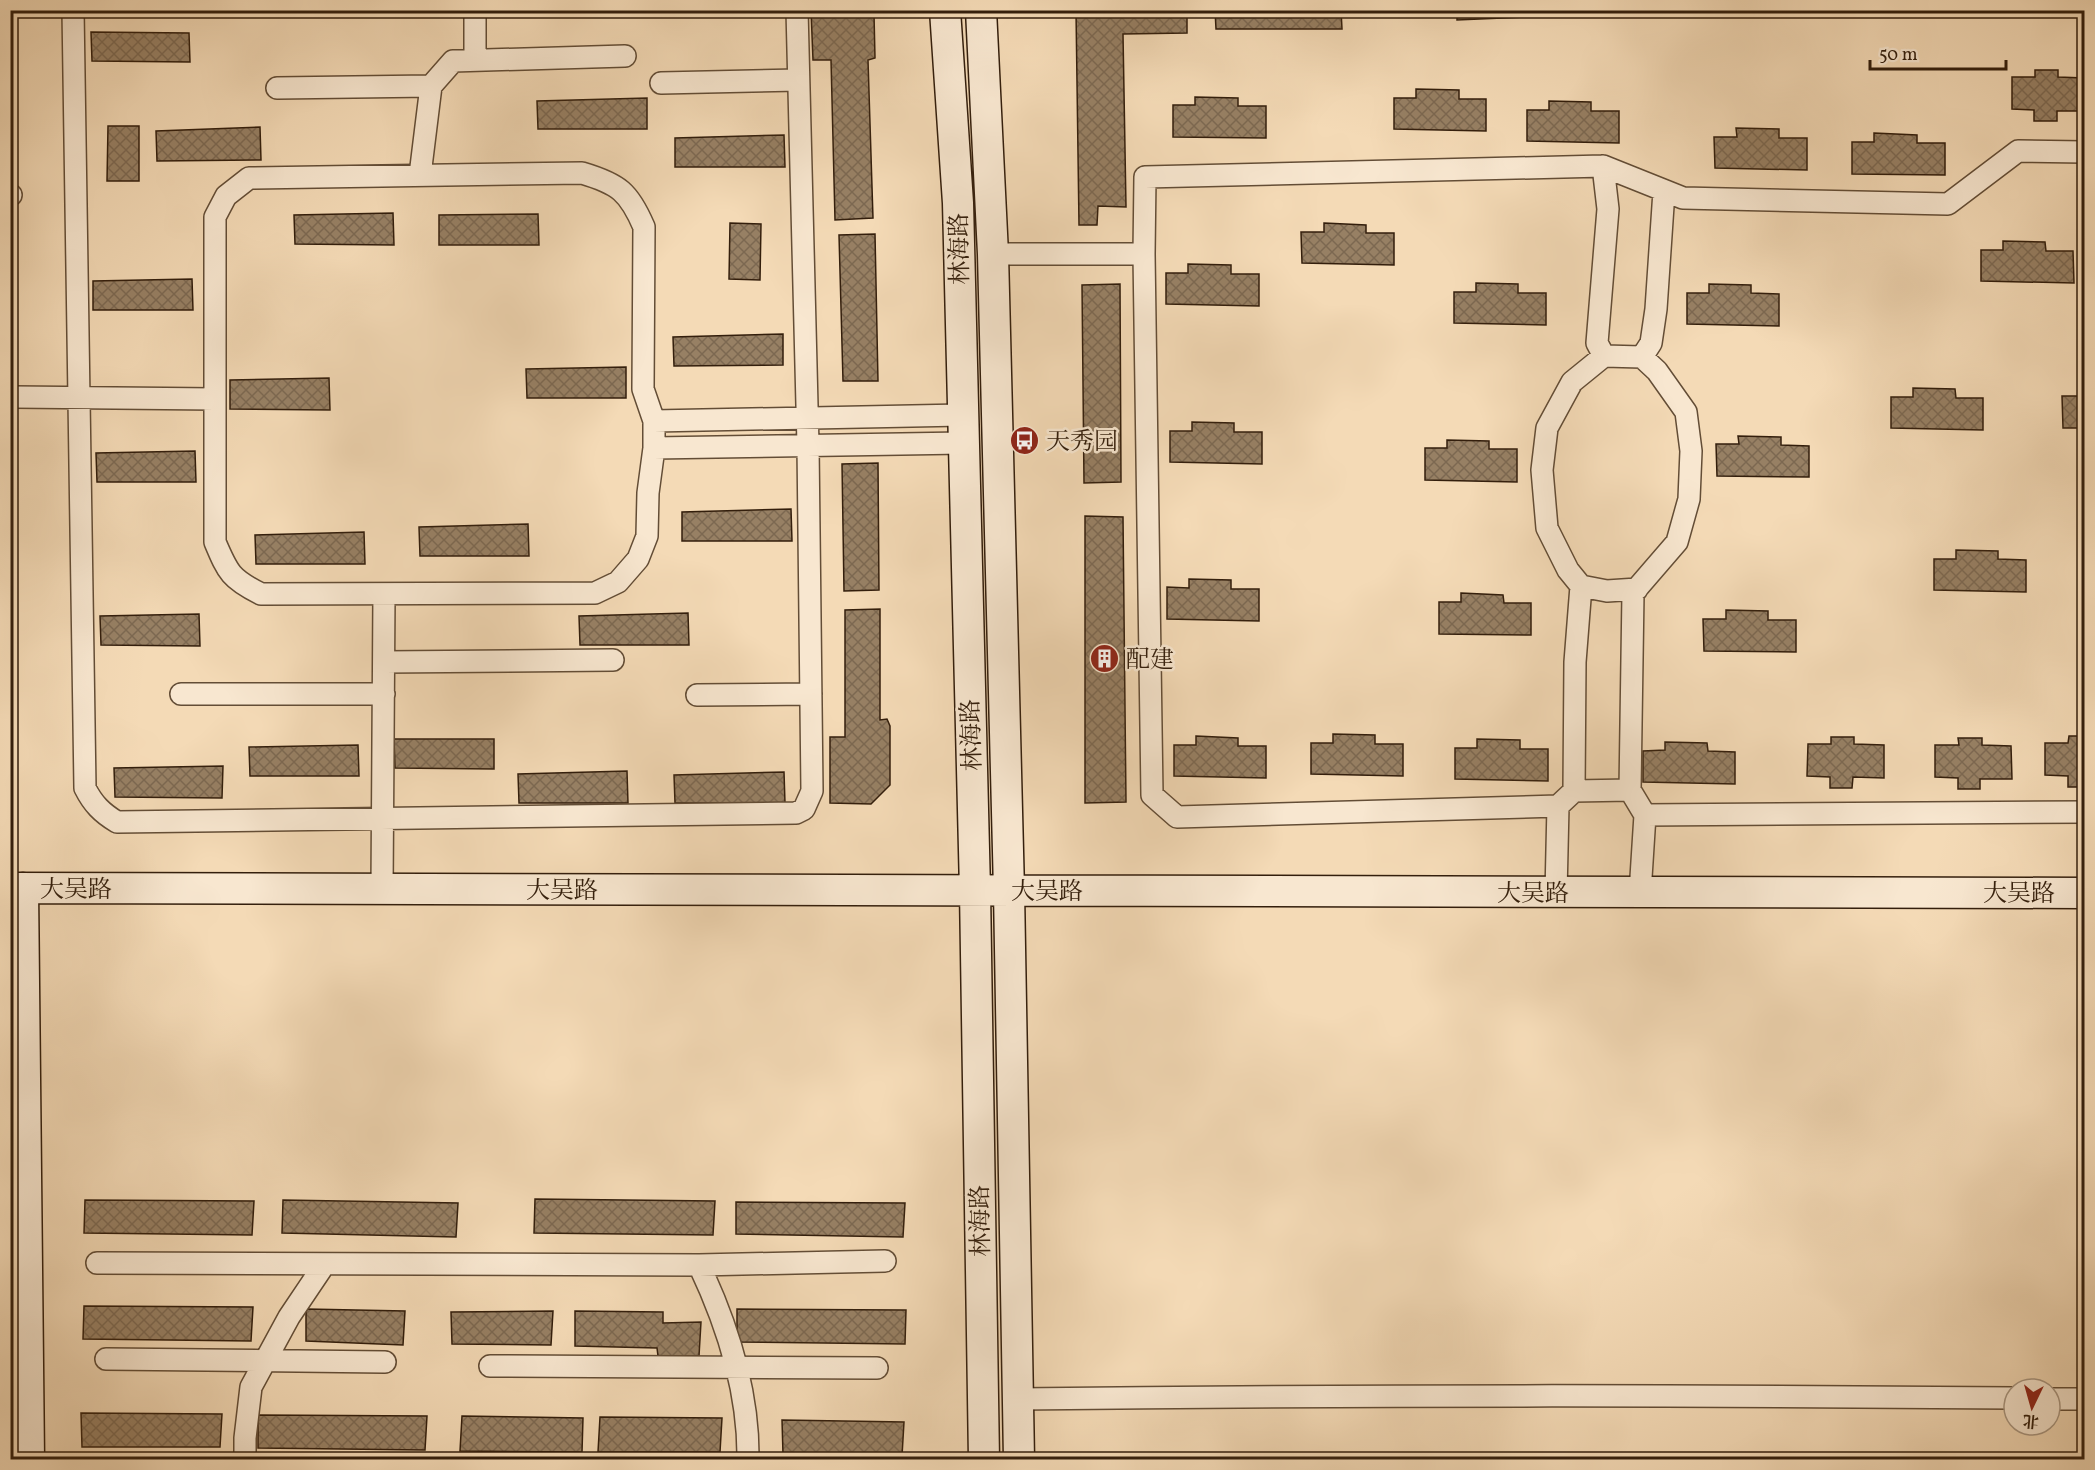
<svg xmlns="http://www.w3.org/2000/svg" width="2095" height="1470" viewBox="0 0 2095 1470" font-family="Vollkorn,'Noto Serif SC',serif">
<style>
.building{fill:url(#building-cross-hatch);stroke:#331e0c;stroke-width:1.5}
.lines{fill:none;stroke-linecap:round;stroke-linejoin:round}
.street-casing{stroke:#634d36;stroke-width:24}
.secondary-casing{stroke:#331e0c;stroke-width:33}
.street{stroke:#f8e7d0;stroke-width:21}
.secondary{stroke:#f8e7d0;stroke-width:30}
.labels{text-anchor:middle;stroke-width:5;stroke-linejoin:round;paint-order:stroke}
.street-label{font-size:24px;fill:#331e0c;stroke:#f8e7d0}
.poi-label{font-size:24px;fill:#331e0c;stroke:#f8e7d0;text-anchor:start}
</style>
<defs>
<pattern id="building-cross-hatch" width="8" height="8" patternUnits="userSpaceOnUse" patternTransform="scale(1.5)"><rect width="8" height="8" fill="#978064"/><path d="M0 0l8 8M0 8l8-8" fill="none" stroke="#7c6851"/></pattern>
</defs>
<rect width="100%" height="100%" fill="#f4dab6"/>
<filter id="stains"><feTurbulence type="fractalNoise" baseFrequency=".00333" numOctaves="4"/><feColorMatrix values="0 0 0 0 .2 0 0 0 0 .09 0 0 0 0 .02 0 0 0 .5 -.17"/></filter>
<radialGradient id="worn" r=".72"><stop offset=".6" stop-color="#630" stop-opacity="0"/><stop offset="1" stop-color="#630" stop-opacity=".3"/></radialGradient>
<path class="building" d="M811 10H869L874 14 875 58 868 60 873 218 835 220 831 60H813Z
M1187 10V33L1123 34 1126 207 1098 206 1097 225H1079L1076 11Z
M1215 10H1341L1342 29H1216Z
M1457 10H1678L1457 20Z
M91 32 189 33 190 62 92 61Z
M2035 70H2058V77L2084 78V111H2057V121H2034V110L2012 109V77H2035Z
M1416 89 1459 90V99H1486V131L1394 129V98H1416Z
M1195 97 1238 98V106H1266V138L1173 137V105H1195Z
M647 98V129H538L537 101Z
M1549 101 1591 102V111H1619V143L1527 141V110H1549Z
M108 126H139V181H107Z
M260 127 261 160 157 161 156 131Z
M1736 128 1779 129V138H1807V170L1715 168 1714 137H1737Z
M1874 133 1917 135V143H1945V175L1852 174V142H1874Z
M784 135 785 167H675V138Z
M393 213 394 245 295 244 294 215Z
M538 214 539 245H439V215Z
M730 223 761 224 760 280 729 279Z
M1324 223 1366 225V233H1394V265L1302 263 1301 232H1324Z
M875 234 878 381H843L839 235Z
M2003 241 2045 242 2046 251H2073L2074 283 1981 281V250H2003Z
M1188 264 1231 265V274H1259V306L1166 304V273H1188Z
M192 279 193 310H93V281Z
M1476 283 1518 284V293H1546V325L1454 323V292H1476Z
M1120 284 1121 482 1084 483 1082 285Z
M1709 284 1751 285V293L1779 294V326L1687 324V293H1709Z
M783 334V365L674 366 673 337Z
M626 367V398H527L526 369Z
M329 378 330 410 230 409V380Z
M1913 388 1955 389 1956 398H1983V430L1891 428V397H1913Z
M2062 396H2084V428H2063Z
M1192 422 1234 423V432H1262V464L1170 462V431H1192Z
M1738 436 1781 437V445L1809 446V477L1717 476 1716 444H1739Z
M1447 440 1489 441V449H1517V482L1425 480V448H1447Z
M195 451 196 482H97L96 453Z
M878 463 879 590 844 591 842 464Z
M791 509 792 541H682V512Z
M1085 516 1123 517 1126 802 1085 803Z
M528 524 529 556H420L419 527Z
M364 532 365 564H256L255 535Z
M1956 550 1998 551V559L2026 560V592L1934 590V559H1956Z
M1189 579 1231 580V589H1259V621L1167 619V587L1189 588Z
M1461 593 1503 595 1504 603H1531V635L1439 634V602H1461Z
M880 609V720L887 719 890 726V785L871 804 830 803V737H845V610Z
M1726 610 1768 611V620H1796V652L1704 651 1703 619H1726Z
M688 613 689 645H580L579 616Z
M199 614 200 646 101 645 100 616Z
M1333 734 1375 735V744H1403V776L1311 774V743H1333Z
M1196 736 1238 738V746H1266V778L1174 776V745H1196Z
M2069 736H2084V787H2068V776L2045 775V743H2068Z
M1831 737H1854V744L1884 745V778L1853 777 1852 788H1830V777L1807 776 1808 744H1831Z
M1958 738H1982V745L2011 746 2012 779H1980V789H1958V778L1935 777V745H1959Z
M394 739H494V769L395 768Z
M1477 739 1520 740V749H1548V781L1455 779V748H1477Z
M1665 742 1707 743 1708 751 1735 752V784L1643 782V751L1665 750Z
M358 745 359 776H250L249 747Z
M223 766 222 798 115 797 114 768Z
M627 771 628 803H519L518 774Z
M784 772 785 803H675L674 775Z
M535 1199 715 1201 713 1235 534 1233Z
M85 1200 254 1201 252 1235 84 1233Z
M283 1200 458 1203 456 1237 282 1233Z
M736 1202 905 1203 903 1237 736 1234Z
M84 1306 253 1307 251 1341 83 1339Z
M306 1309 405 1311 403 1345 306 1341Z
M737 1309 906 1310 905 1344 737 1342Z
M553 1311 551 1345 452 1344 451 1312Z
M575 1311 663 1312V1323L701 1322 699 1356H658L657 1348 575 1346Z
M81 1413 222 1414 220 1447H82Z
M258 1415 427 1416 425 1450 258 1448Z
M462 1416 583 1418 582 1452 460 1451Z
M600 1417 722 1418 720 1452H598Z
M782 1420 904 1422 902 1456 783 1454Z"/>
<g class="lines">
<defs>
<path id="street" d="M73 10 85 788C93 804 102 813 117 822L796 813 804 809 812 791 808 445 797 10
M475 10V60
M661 83 798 80
M277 88 431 86
M1603 166 1608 209 1597 343 1604 356
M582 173C619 184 629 192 644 227L643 389 654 421V448L648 493 647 536 638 559 618 582 595 593 261 594C231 579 228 573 215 542V217L226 196 249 178Z
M420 175 431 86 453 61 625 56
M10 195H11
M993 254H1144L1145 177 1603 166 1683 198 1948 204 2018 151 2084 152
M1144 254 1152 795 1177 817 1558 806 1556 893
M1642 357 1651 343 1656 309 1664 191
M14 397 215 399
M654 421 962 415
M654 448 963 443
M1581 586 1607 591 1637 589
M384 662 613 660
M181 694H384
M697 695 811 694
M1574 791 1630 790
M1558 806 1574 791 1575 662 1581 586 1568 570 1547 528 1542 470 1547 428 1572 382 1604 356 1642 357 1657 371 1686 412 1691 451 1689 499 1677 542 1633 593 1630 790 1645 815
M382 890 384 594
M1640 893 1645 815 2084 812
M97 1263 699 1265 885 1261
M699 1265C728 1326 749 1391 748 1460
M106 1359 385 1362
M490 1366 877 1368
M1018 1399C1350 1395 1682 1395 2014 1398
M2050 1399H2084
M245 1460V1438L251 1387 289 1317 324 1265"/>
<path id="secondary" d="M945 10 958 203 975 890 984 1460
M981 10 993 254 1009 891 1019 1460
M10 888 2084 893
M23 888 29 1460"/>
</defs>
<use href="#street" class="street-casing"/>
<use href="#secondary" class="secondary-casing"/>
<use href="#street" class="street"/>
<use href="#secondary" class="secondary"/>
</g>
<defs>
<symbol id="bus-disc" viewBox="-11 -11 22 22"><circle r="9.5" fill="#8f2418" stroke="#f8e7d0"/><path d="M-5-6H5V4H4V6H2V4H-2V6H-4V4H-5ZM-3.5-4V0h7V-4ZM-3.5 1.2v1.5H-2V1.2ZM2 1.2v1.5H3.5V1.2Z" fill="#fff"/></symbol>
<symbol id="building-disc" viewBox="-11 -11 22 22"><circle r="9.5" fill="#8f2418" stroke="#f8e7d0"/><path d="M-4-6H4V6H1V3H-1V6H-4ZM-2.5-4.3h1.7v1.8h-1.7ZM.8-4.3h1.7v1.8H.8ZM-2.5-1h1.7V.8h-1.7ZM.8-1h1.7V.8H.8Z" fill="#fff"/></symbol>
</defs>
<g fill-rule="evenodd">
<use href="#bus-disc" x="1008" y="424" width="33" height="33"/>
<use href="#building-disc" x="1088" y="642" width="33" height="33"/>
</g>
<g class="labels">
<g class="street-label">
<text transform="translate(959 249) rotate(-91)" y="8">林海路</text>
<text transform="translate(971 735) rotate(-92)" y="8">林海路</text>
<text x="76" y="897">大吴路</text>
<text x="562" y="898">大吴路</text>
<text x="1047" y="899">大吴路</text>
<text x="1533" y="901">大吴路</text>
<text x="2019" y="901">大吴路</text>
<text transform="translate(980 1221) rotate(-91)" y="8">林海路</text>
</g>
<g class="poi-label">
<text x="1046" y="449">天秀园</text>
<text x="1126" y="667">配建</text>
</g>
</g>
<rect width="2095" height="1470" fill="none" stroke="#f4dab6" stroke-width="36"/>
<rect x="12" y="12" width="2071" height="1446" fill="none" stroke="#331e0c" stroke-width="3"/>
<rect x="18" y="18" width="2059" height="1434" fill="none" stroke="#331e0c" stroke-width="1.5"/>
<g transform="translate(2032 1407) rotate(185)"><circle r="28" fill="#f8e7d0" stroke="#a99782" stroke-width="1.5"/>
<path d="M0-4.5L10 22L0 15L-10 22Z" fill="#8f2418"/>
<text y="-9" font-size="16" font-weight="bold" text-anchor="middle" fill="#331e0c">北</text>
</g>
<path d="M1870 60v9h136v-9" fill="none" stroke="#331e0c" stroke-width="3"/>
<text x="1879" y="60" font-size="18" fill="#331e0c" stroke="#f8e7d0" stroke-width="4.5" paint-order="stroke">50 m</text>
<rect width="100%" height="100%" filter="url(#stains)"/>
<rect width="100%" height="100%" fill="url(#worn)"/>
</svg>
